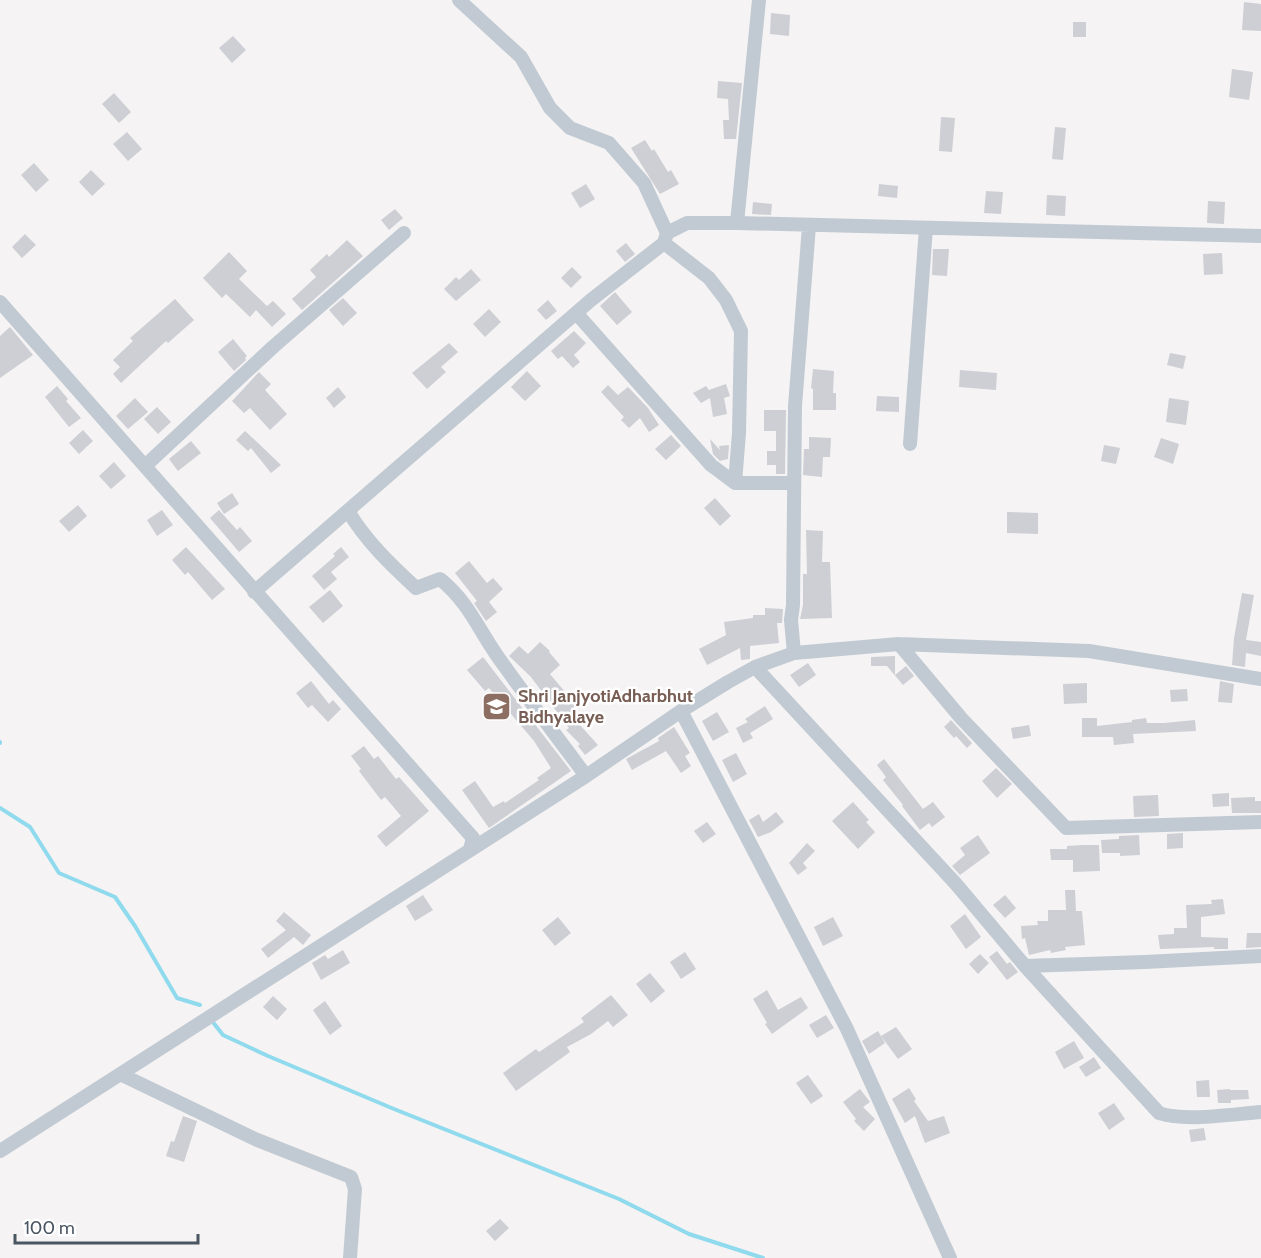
<svg xmlns="http://www.w3.org/2000/svg" width="1261" height="1258" viewBox="0 0 1261 1258" font-family="Cabin,sans-serif">
<style>
.lines{fill:none;stroke-linecap:round;stroke-linejoin:round}
.stream{stroke:#90daee;stroke-width:4}
.building{fill:#cdcfd5}
.street{stroke:#c1cad2;stroke-width:14}
.labels{text-anchor:middle;stroke-width:5;stroke-linejoin:round;paint-order:stroke}
.education-label{font-size:18px;font-weight:bold;fill:#785e54;stroke:#fff;text-anchor:start}
</style>
<rect width="100%" height="100%" fill="#f5f3f3"/>
<g class="lines">
<path class="stream" d="M0 742V743
M0 808 30 827 59 873 115 897 135 926 177 998 200 1005
M212 1021 223 1035 268 1056 394 1109 619 1199 689 1234 763 1258"/>
</g>
<path class="building" d="M1244 2 1261 4V31L1242 30Z
M771 13 790 15 789 36 770 34Z
M1073 22H1086V37H1073Z
M233 36 246 50 232 63 219 48Z
M1232 69 1253 72 1249 100 1229 97Z
M718 81 742 83 736 139H724L723 120H729L728 99 717 98Z
M114 93 131 112 119 123 102 104Z
M941 117 955 118 952 152 939 151Z
M1055 127 1066 128 1063 160 1052 159Z
M127 132 142 149 128 161 113 144Z
M645 140 652 151 654 149 668 172 671 170 679 184 660 194 631 148Z
M34 163 49 180 36 192 21 175Z
M91 170 105 184 92 196 79 182Z
M586 184 595 199 580 208 571 193Z
M879 184 898 186 897 198 878 196Z
M986 191 1003 192 1001 214 984 213Z
M1047 195 1066 196 1065 216 1046 215Z
M1208 201 1225 202 1224 224 1207 223Z
M753 202 772 204 771 215 752 214Z
M395 209 403 218 389 230 381 220Z
M25 234 36 245 22 258 12 247Z
M347 240 363 256 302 310 292 299 316 277 310 270 327 254 329 257Z
M626 243 635 254 625 262 616 251Z
M933 249H949L947 276 932 275Z
M229 252 247 271 239 279 267 306 273 301 286 314 272 327 256 310 250 317 226 294 222 298 203 278Z
M1222 253 1223 274 1204 275 1203 254Z
M572 267 582 277 571 288 561 278Z
M471 269 481 280 456 301 444 289 456 277 459 280Z
M615 292 632 312 617 325 600 306Z
M343 298 357 313 343 326 329 310Z
M175 299 194 320 168 343 166 341 121 383 113 374 120 367 113 360 133 341 130 338Z
M548 300 557 311 546 320 537 310Z
M489 309 501 322 485 337 473 324Z
M10 327 33 355 0 378V336Z
M574 331 586 343 574 355 580 362 573 368 562 356 558 359 551 351Z
M233 339 247 356 245 358 246 360 234 371 218 352Z
M449 343 458 352 441 367 446 372 427 389 412 373Z
M1170 353 1186 356 1183 369 1167 365Z
M813 369 834 371 833 393H836V410H813V389L811 388Z
M960 370 997 373 996 390 959 387Z
M527 371 541 386 525 401 511 387Z
M259 372 271 384 265 390 287 414 270 430 250 408 244 413 232 401Z
M726 384 730 396 724 398 727 414 713 417 710 398 701 403 693 393 706 386 709 390Z
M608 385 618 395 628 387 648 408 659 425 649 432 640 418 629 428 621 420 624 417 601 392Z
M57 386 68 399 66 401 81 418 69 427 45 397Z
M338 387 346 397 334 408 326 398Z
M877 396 899 397V412L876 411Z
M135 398 148 412 128 429 116 416Z
M1169 398 1189 401 1186 425 1166 422Z
M157 407 171 422 158 434 144 419Z
M764 410H786L785 474H776V465H767V451H776V431H764Z
M83 430 93 441 79 454 69 443Z
M245 431 257 442 281 465 271 473 251 448 248 451 236 440Z
M671 435 681 446 666 460 655 449Z
M809 437 831 438 830 457H823L822 477 803 475 804 449H809Z
M1161 438 1179 444 1173 464 1154 457Z
M710 439 720 450 719 446 729 445 728 459 720 461 713 454Z
M191 441 201 453 178 471 169 459Z
M1104 445 1120 448 1116 464 1101 461Z
M114 462 126 476 111 489 99 476Z
M232 493 239 504 224 514 217 503Z
M715 498 731 516 720 526 704 508Z
M78 505 87 516 69 532 59 521Z
M162 510 173 525 157 536 147 520Z
M219 510 237 530 240 527 252 541 239 552 210 518Z
M1007 512 1038 513V534L1007 533Z
M806 530 823 531 822 562H830L832 618 800 619 803 605V574H807Z
M186 547 225 589 212 600 188 572 185 575 172 560Z
M341 547 349 557 331 572 337 579 324 590 312 576 335 556 333 554Z
M469 561 487 583 493 578 503 589 489 602 497 612 486 621 474 603 477 601 455 573Z
M330 590 343 606 323 623 309 607Z
M1242 593 1254 595 1246 640 1261 642V656L1246 653 1245 667 1232 665 1234 638Z
M765 608 783 609 782 623H777L779 643 750 646V659L741 660 740 648 707 665 699 649 726 635 724 622 753 618V615H765Z
M540 642 550 651 549 652 560 665 550 674 571 699 573 698 580 706 570 714 598 745 585 755 578 746 580 744 566 730 569 728 531 677 509 656 519 646 528 654Z
M895 656V675L906 666 914 676 903 685 887 666H871V657Z
M483 657 571 771 489 828 462 790 475 781 493 807 504 801 505 803 539 780 537 778 551 768 534 741 489 688 485 691 467 670Z
M808 663 816 675 799 687 790 675Z
M311 681 329 704 333 700 341 709 328 722 312 705 308 708 296 693Z
M1220 681 1234 684 1232 703 1218 702Z
M1087 683V703L1064 704 1063 684Z
M1187 689 1188 701 1171 702 1170 690Z
M765 706 773 719 750 733 753 738 743 743 736 728 748 722 745 719Z
M717 712 729 732 713 741 702 721Z
M1082 718H1097V726L1132 722V720L1146 718 1147 723H1164L1195 720 1196 731 1133 734 1134 743 1114 745 1113 737H1082Z
M951 720 972 743 967 748 956 736 954 738 944 727Z
M1029 725 1031 736 1013 739 1011 728Z
M674 727 690 753 685 756 691 766 681 773 666 751 632 770 626 759 659 741 658 738Z
M364 746 374 759 378 756 396 779 399 777 429 811 386 847 377 836 401 816 385 797 381 800 359 771 361 769 351 756Z
M736 753 747 774 733 782 722 760Z
M884 759 923 809 933 802 945 817 932 827 929 823 920 830 902 806 903 805 883 780 886 777 877 765Z
M996 768 1012 784 997 798 982 781Z
M1229 793V806L1213 807 1212 794Z
M1158 795 1159 816 1134 817 1133 796Z
M1255 797V801H1261V813H1232L1231 798Z
M853 802 869 820 866 822 875 832 858 849 832 821Z
M776 812 784 822 771 832 758 837 749 820 759 814 763 822Z
M707 822 716 834 703 843 694 831Z
M1183 833V848L1167 849V834Z
M978 835 990 853 960 875 952 866 965 855 960 848Z
M1139 835 1140 855 1120 856V853H1102L1101 840 1119 839V836Z
M807 843 815 851 803 863 807 868 798 875 789 863Z
M1083 845H1099L1100 871 1073 872V860H1051L1050 849H1067V846Z
M1065 890H1075L1076 911H1082L1085 945 1065 947 1066 950 1051 953 1050 950 1029 955 1025 938 1022 939 1021 926 1038 925 1037 921H1048V910H1066Z
M423 895 433 910 415 921 406 906Z
M1005 895 1016 908 1005 918 993 905Z
M1223 899 1225 914 1201 917V937L1228 938V949H1214V947L1160 949 1158 935 1174 934V928H1187L1186 905 1212 904 1211 900Z
M284 912 311 935 303 945 294 937 268 958 261 949 286 930 276 921Z
M965 914 981 937 966 949 950 926Z
M558 917 571 933 555 946 542 930Z
M833 917 843 936 823 946 814 927Z
M1247 933H1261V947L1246 948Z
M343 950 350 963 321 980 312 963 325 955 328 959Z
M997 951 1007 964 1010 962 1018 972 1007 980 989 957Z
M685 952 696 969 681 979 670 962Z
M980 954 989 963 978 974 969 964Z
M650 973 665 991 651 1003 636 984Z
M767 990 778 1010 801 997 808 1008 772 1034 765 1024 767 1023 753 999Z
M611 995 628 1015 613 1027 608 1021 591 1034 567 1047 570 1052 516 1091 503 1073 536 1049 539 1052 584 1022 581 1018Z
M273 996 287 1009 277 1020 263 1007Z
M325 1001 342 1026 330 1035 313 1010Z
M826 1015 834 1028 817 1038 809 1025Z
M896 1027 912 1049 898 1059 881 1036Z
M878 1031 885 1043 869 1054 862 1041Z
M1074 1041 1084 1058 1064 1069 1055 1052Z
M1094 1057 1101 1068 1086 1077 1079 1067Z
M808 1075 823 1096 811 1104 796 1083Z
M1209 1080 1210 1097H1197L1196 1081Z
M909 1088 916 1099 914 1101 928 1121 944 1116 950 1133 925 1143 915 1116 905 1123 892 1099Z
M860 1089 870 1102 863 1107 875 1119 864 1131 854 1121 856 1119 843 1102Z
M1230 1089V1090H1248L1249 1099 1231 1100V1103H1218L1217 1090Z
M1114 1103 1125 1119 1109 1130 1098 1113Z
M183 1116 197 1121 184 1162 166 1156 171 1141 174 1142Z
M1204 1128 1206 1140 1191 1142 1189 1130Z
M500 1219 509 1228 495 1241 486 1231Z"/>
<g class="lines">
<path class="street" d="M459 0 521 57 550 108 570 128 609 143 644 183 667 233 687 223H737L1261 236
M737 223 759 0
M664 243 709 278 726 300 741 331 739 433 735 483
M0 302 473 838 470 849
M577 314 711 465 735 483H794
M910 444 926 228
M145 466 273 347 404 233
M348 511C366 541 390 564 416 588L440 579C471 604 480 634 503 664 530 702 559 739 586 776
M254 592 591 300 664 243 667 233
M899 644 961 718 1066 828 1261 822
M794 653 791 620 793 605 795 406 809 226
M755 667 956 884 1025 966 1159 1113C1185 1122 1233 1114 1261 1112
M681 711 847 1029 950 1258
M1025 966 1145 962 1261 956
M120 1074 255 1139 351 1177 355 1189 350 1258
M0 1151 586 776 681 711 728 682 755 667 794 653 899 644 1089 651 1261 679"/>
</g>
<defs>
<symbol id="school-square" viewBox="-11 -11 22 22"><rect x="-9" y="-9" width="18" height="18" rx="4" fill="#8d6e63" stroke="#fff"/><path d="M0-5L7-2L0 1L-7-2ZM-4 1L0 2.5L4 1V4Q0 6-4 4Z" fill="#fff"/></symbol>
</defs>
<g fill-rule="evenodd">
<use href="#school-square" x="480" y="690" width="33" height="33"/>
</g>
<g class="labels">
<g class="education-label">
<text x="518" y="702">Shri JanjyotiAdharbhut<tspan x="518" dy="21">Bidhyalaye</tspan></text>
</g>
</g>
<path d="M15 1234v9h183v-9" fill="none" stroke="#4a5661" stroke-width="3"/>
<text x="24" y="1234" font-size="18" fill="#4a5661" stroke="#ffffff" stroke-width="4.5" paint-order="stroke">100 m</text>
</svg>
